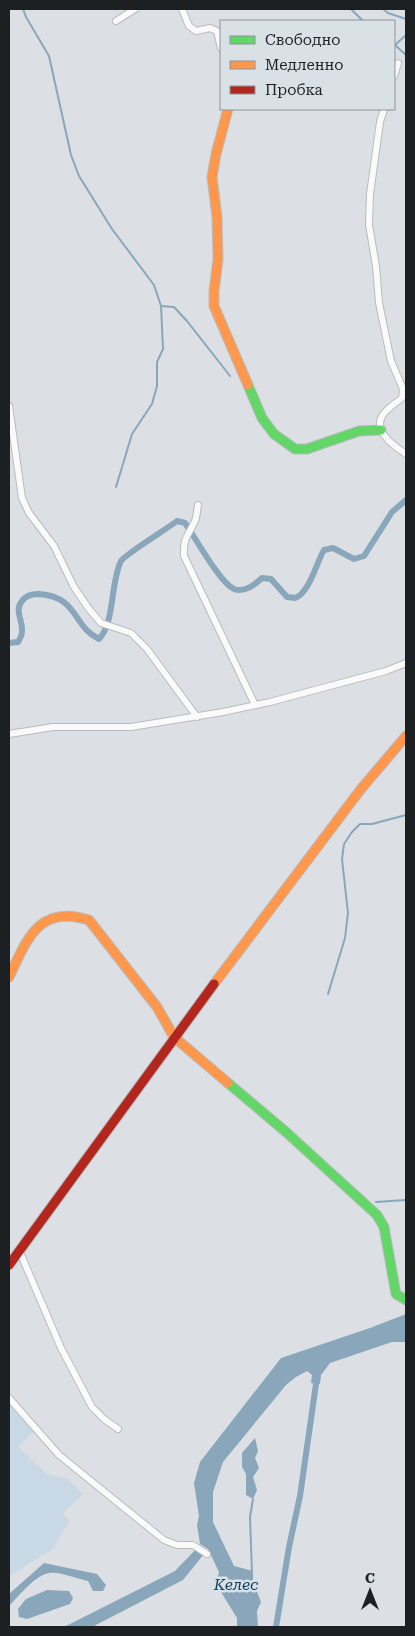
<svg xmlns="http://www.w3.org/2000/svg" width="415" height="1636" viewBox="0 0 415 1636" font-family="'Roboto Serif',serif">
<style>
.green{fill:#c8d8e4}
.water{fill:#8aa6bb}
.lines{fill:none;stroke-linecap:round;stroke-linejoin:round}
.stream{stroke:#8aa6bb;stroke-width:2}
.canal{stroke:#8aa6bb;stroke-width:6}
.street-casing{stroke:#b8bcbe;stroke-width:8}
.fast-casing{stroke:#b8bcbe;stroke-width:11}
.slow-casing{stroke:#b8bcbe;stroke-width:11}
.jam-casing{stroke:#b8bcbe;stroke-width:11}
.street{stroke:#fafafb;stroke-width:6}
.fast{stroke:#63d668;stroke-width:9}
.slow{stroke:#ff974d;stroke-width:9}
.jam{stroke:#b3261e;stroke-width:9}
.labels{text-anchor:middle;stroke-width:5;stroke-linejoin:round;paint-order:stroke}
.water-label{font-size:16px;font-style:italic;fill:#0d3e5b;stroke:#d9e1e7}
</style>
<rect width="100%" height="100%" fill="#dce0e4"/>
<path class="green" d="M9 1405 33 1432 18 1447 47 1474 68 1479 83 1494 63 1513 69 1521 53 1549 9 1576Z"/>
<path class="water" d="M406 1314V1342H392L330 1363 321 1375 320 1384 311 1383 312 1375 307 1371 296 1377 286 1385 223 1462 213 1492V1522L234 1566 253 1571V1581L261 1602 257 1611 258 1627H237V1618L216 1584 219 1572 208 1549 200 1544 197 1525 199 1516 194 1483 200 1462 281 1358 370 1328Z
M255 1438 258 1451 255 1458 259 1468 253 1477 257 1490 253 1499 246 1495V1474L242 1467V1453Z
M196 1549 204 1554 183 1580 92 1627H64L175 1571Z
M44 1563 97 1574 106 1585 103 1591H93L88 1581C79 1579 58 1571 49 1573 34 1576 19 1596 9 1606V1594Z
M47 1590 69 1591 73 1598 70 1604 27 1619 19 1617 18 1609 26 1599Z"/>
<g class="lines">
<path class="stream" d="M23 9 26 17 49 56 71 155 79 176 112 229 154 285 161 306 163 349 157 362V386L152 404 132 434 116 487
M351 9 363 21
M383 9 388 13 406 19
M394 44 406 55
M395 45 406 35
M161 306 174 307 187 321 230 376
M328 994 345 938 348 913 342 859 344 844 352 832 360 824H372L406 815
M376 1202 406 1200
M252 1573 250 1517 253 1499"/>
<path class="canal" d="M9 643 18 642C20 639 22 635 22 631 23 621 14 610 22 601 26 595 33 594 39 594 79 597 72 626 99 639 115 622 110 584 121 561 124 555 168 528 177 521L185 523C195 537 220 583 234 589 245 593 254 585 262 578L271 579 287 597C290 597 293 598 295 598 309 594 317 561 324 550L333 548 354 559 364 556 392 512 406 500
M276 1627 289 1547 300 1496 317 1377"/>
<defs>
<path id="street" d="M182 9 189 26 196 31 210 28 217 31 221 48
M116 21 135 9
M394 76 398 63
M384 109 380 122 370 194 369 225 376 266 379 303 391 361 403 389 402 398C397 402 391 406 386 411 369 428 392 445 406 454
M9 406 22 498 29 513 54 546 74 587 89 609 101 623 131 633 147 649 197 717
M198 505C197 510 197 516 195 521 188 536 183 538 184 556L255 705
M9 734 53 727H131L223 712 270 702 386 671 406 663
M19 1250 61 1348 92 1407 104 1419 118 1429
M9 1398 59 1455 164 1540 177 1545H193L207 1554"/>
<path id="fast" d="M248 385 262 418 274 434 295 449H307L359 431 381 430
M228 1083 286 1132 377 1215 384 1227 396 1294 406 1300"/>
<path id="slow" d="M228 109 216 154 212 177 217 217 218 259 214 291V306L248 385
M9 977C27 940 38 904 89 920L157 1007 174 1037 228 1083
M214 984 361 789 406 736"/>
<path id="jam" d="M9 1265 214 984"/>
</defs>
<use href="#street" class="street-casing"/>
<use href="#fast" class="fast-casing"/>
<use href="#slow" class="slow-casing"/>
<use href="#jam" class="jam-casing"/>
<use href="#street" class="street"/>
<use href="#fast" class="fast"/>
<use href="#slow" class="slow"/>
<use href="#jam" class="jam"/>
</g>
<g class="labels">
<g class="water-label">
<text x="236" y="1590">Келес</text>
</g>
</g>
<rect width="415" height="1636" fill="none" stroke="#1d2022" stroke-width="20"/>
<rect x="220" y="20" width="175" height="90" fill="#d9e1e7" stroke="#8e9498"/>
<rect x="230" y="36" width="25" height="8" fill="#63d668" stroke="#8e9498"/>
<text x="265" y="45" font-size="15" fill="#1d2022">Свободно</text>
<rect x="230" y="61" width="25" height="8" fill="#ff974d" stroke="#8e9498"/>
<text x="265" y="70" font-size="15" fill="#1d2022">Медленно</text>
<rect x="230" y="86" width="25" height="8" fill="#b3261e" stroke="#8e9498"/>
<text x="265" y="95" font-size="15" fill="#1d2022">Пробка</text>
<g transform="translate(370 1591)" stroke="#d9e1e7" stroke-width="4" paint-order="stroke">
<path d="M0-4L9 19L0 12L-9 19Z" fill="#1d2022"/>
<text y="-8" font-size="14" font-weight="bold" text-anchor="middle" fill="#1d2022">С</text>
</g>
</svg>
